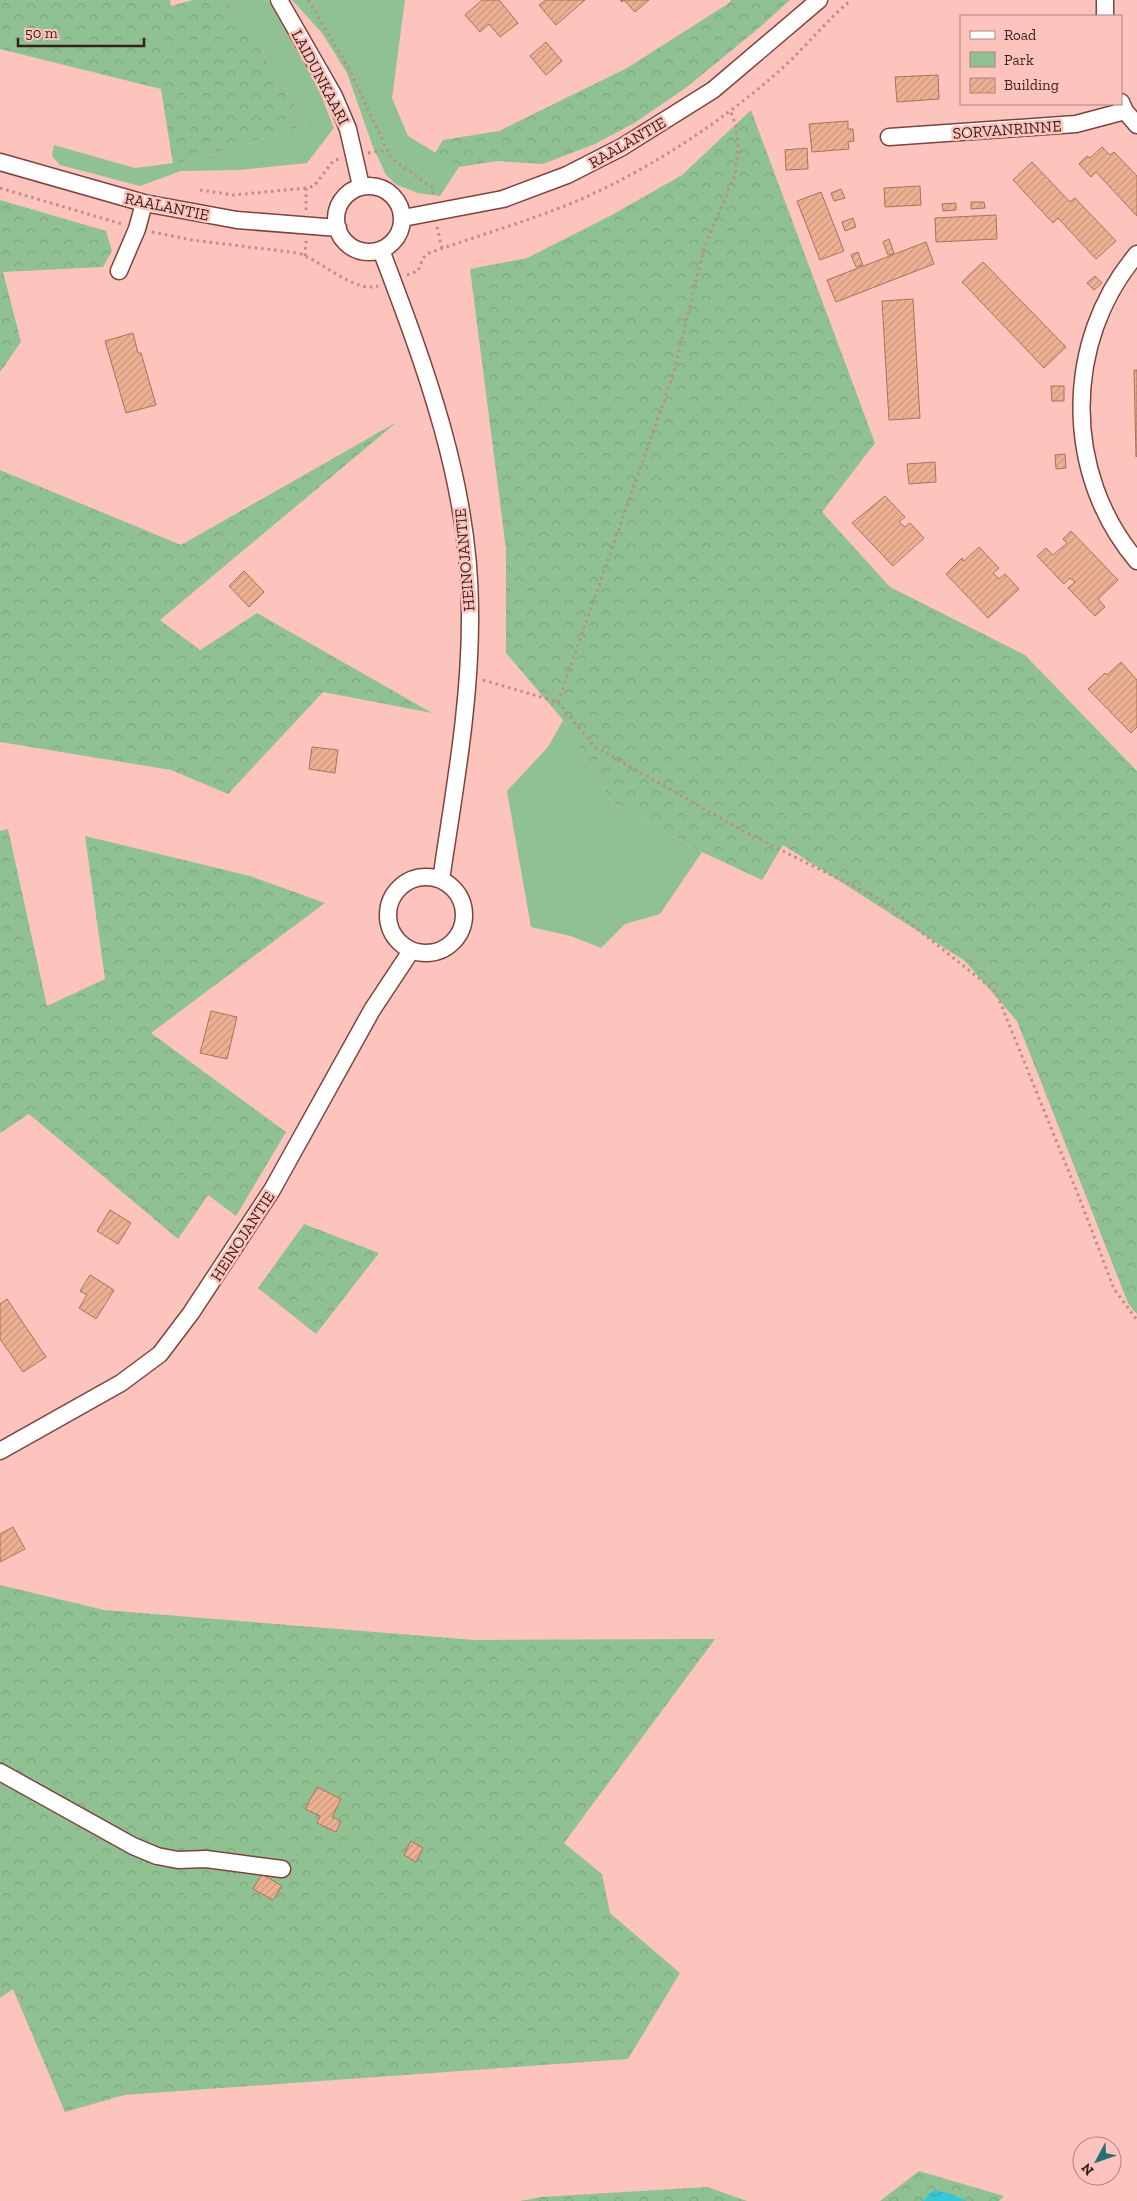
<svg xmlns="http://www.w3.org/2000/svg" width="1137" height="2201" viewBox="0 0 1137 2201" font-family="'Zilla Slab',serif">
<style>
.green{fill:#90c193}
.forest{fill:url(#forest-crowns)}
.water{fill:url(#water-waves)}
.building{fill:url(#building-hatch);stroke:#aa7257}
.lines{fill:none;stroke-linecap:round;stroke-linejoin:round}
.minor-casing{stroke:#7d433e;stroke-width:19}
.path{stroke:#bc8e88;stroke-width:3;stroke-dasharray:2.5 4;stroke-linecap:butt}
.minor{stroke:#fff;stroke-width:16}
.labels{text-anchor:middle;stroke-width:5;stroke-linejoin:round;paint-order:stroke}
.street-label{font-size:16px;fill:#391f1c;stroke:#fcc4bd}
</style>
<defs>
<pattern id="forest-crowns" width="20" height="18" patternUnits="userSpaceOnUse" patternTransform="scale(1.25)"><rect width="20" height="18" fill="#90c193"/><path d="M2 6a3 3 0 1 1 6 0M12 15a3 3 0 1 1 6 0" fill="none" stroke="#7da57e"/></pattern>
<pattern id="water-waves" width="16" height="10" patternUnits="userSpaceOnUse" patternTransform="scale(1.25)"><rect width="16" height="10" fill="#37c8d8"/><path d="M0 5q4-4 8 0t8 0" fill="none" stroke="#31abb9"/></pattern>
<pattern id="building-hatch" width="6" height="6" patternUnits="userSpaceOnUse" patternTransform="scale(1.25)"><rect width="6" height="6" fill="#ecb093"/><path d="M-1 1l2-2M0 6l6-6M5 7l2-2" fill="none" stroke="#cb977e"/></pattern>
</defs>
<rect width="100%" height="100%" fill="#fcc4bd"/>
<path class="green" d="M228 0H268L319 90 334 128 307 163 239 170 181 171 140 186 60 165 52 156 54 145 135 168 190 161 307 125 266 58Z
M292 0H405L392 98 408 136 459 167 440 196 418 193 397 185 386 175 373 147 347 73 322 33Z
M563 720 612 803 702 852 660 914 625 924 601 948 571 936 531 927 507 791 548 747Z"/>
<path class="forest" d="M0 0H170L171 6 193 0H228L266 58 307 125 190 161 173 164 161 89 0 49Z
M731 0H790L760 27 687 87 636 122 595 144 543 164 497 161 459 167 435 153 443 140 499 131 627 68 729 3Z
M751 110 875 443 822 512 890 587 1025 655 1137 771V1314L1128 1303 1017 1021 965 961 783 845 762 880 702 852 612 803 563 720 506 653V549L470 269 527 258 610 216 682 175Z
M0 200 106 231 112 251 103 267 3 272 21 342 0 372Z
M397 422 160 620 200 650 257 613 432 713 323 692 228 794 171 770 0 742V470L181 545Z
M8 829 47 1006 105 979 85 836 250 876 325 903 151 1033 286 1132 236 1216 208 1195 178 1239 29 1114 0 1133V831Z
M304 1224 379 1253 316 1334 258 1288Z
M0 1585 104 1610 475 1640 715 1639 564 1843 602 1874 610 1913 680 1973 628 2059 124 2095 65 2112 13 1989 0 1998Z
M919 2171 1004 2196 999 2201H880Z
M707 2187 747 2201H520L541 2197Z"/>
<path class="water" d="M933 2190 947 2193 967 2201H923Z"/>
<path class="building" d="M482 0H499L518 23 500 37 489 24 480 32 465 15Z
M546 0H585L556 25 539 5Z
M620 0H649L635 12 624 0 622 2Z
M546 42 562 61 546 75 530 56Z
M938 75 939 99 897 102 895 77Z
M848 121V129H853L854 141 848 142 849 149 812 152 809 124Z
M1102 147 1110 155 1114 152 1137 176V216L1096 172 1091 177 1079 164 1087 156 1090 158Z
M807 148 808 169 786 170 785 150Z
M1032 162 1070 202 1075 198 1116 241 1096 259 1058 218 1053 223 1013 180Z
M920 186 921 205 885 207 884 188Z
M841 189 845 198 834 201 831 193Z
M821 192 844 251 820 260 797 201Z
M971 202H984L985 208 971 209Z
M956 203V210L943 211 942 204Z
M996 215 997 239 936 242 935 218Z
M853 218 856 227 845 231 842 222Z
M889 239 894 253 888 255 883 242Z
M926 242 934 264 836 302 827 280Z
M858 252 863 265 856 267 851 255Z
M983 262 1066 347 1044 368 962 282Z
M1095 276 1102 283 1094 290 1087 283Z
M913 299 920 418 889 420 882 301Z
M133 333 138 353H141L156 405 126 413 105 341Z
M1134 370H1137V456L1136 457Z
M1051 386H1064V401H1052Z
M1065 454 1066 468 1056 469 1055 455Z
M935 462 936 482 909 484 907 464Z
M885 496 905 517 899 522 905 527 910 523 924 538 893 566 852 523Z
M1071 531 1118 580 1098 599 1105 607 1095 616 1068 588 1075 582 1070 578 1064 584 1037 556 1046 548 1053 555 1067 543 1063 539Z
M979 547 999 568 993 573 999 579 1005 574 1019 589 988 618 946 574 962 558 964 561Z
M244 571 264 592 249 607 229 586Z
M1121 662 1137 680V727L1131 733 1088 689 1105 673 1107 675Z
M312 747 338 750 335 773 309 769Z
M211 1011 237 1017 227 1059 200 1053Z
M110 1210 131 1223 118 1244 97 1231Z
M90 1275 114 1290 96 1319 79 1308 87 1295 80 1291Z
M7 1299 46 1357 23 1372 0 1339V1304Z
M13 1527 25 1549 0 1562V1534Z
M317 1787 341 1799 332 1817 341 1821 336 1832 317 1823 320 1816 305 1809Z
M411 1841 423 1848 416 1862 404 1855Z
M262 1874 282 1886 273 1900 253 1889Z"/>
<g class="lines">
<defs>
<path id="minor" d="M279 0 334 96 348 129 361 186
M1105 0V16
M1121 102 1125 111 1137 125
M889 137 1076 124 1125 111
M0 162 144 203 237 220 338 228
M336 219a33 33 0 1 1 66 0a33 33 0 1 1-66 0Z
M403 218 503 199 567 175 622 147 713 90 819 0
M381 250C425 366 470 485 470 611 471 702 454 791 441 880
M1137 254C1063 341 1063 474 1137 561
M119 271 137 229 144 203
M388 915a38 38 0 1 1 76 0a38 38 0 1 1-76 0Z
M0 1451 121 1383 160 1354 191 1313 272 1190 372 1010 411 951
M0 1772 133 1846 157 1856 178 1860 206 1859 282 1869"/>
</defs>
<use href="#minor" class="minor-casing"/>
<path class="path" d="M308 0 349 69 391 158 433 188V196
M368 153 386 150
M0 188 122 224
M200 190 234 195 306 188
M306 210V188L314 186 334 160 340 159
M437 227 442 248
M152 232 192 240 290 252C295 253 301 253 305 256 324 264 357 293 378 286
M305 256 306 241
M407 275 418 271 423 258 429 253C479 235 530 221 579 200 650 169 720 123 778 72 804 49 825 22 851 0
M483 680 558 702 594 746 743 831 881 900 996 992 1079 1197 1114 1289 1137 1320
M558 702 673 375 704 248 735 175 738 145 736 126 730 110"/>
<use href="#minor" class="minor"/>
</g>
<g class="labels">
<g class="street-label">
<text transform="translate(321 77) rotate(62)" y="6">LAIDUNKAARI</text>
<text transform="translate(1007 129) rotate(-4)" y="6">SORVANRINNE</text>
<text transform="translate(627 142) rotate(-30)" y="6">RAALANTIE</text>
<text transform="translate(167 206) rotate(12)" y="6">RAALANTIE</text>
<text transform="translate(464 560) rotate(-95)" y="6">HEINOJANTIE</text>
<text transform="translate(242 1236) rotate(-57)" y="6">HEINOJANTIE</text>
</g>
</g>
<rect x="960" y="15" width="162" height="90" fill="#fcc4bd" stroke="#ae827d"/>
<rect x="970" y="31" width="25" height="8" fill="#ffffff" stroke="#ae827d"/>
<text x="1004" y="40" font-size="15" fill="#391f1c">Road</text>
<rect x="970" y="52" width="25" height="15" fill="#90c193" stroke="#ae827d"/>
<text x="1004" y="65" font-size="15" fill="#391f1c">Park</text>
<rect x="970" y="78" width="25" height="15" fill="url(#building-hatch)" stroke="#ae827d"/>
<text x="1004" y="90" font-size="15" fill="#391f1c">Building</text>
<g transform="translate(1097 2161) rotate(229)"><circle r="24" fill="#fcc4bd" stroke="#ae827d"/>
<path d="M0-4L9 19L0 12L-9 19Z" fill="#267079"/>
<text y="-8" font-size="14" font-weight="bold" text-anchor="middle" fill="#391f1c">N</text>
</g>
<path d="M18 38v8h126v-8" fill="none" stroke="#391f1c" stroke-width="2.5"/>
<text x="25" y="38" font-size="15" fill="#391f1c" stroke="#fcc4bd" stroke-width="4" paint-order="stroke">50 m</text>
</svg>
